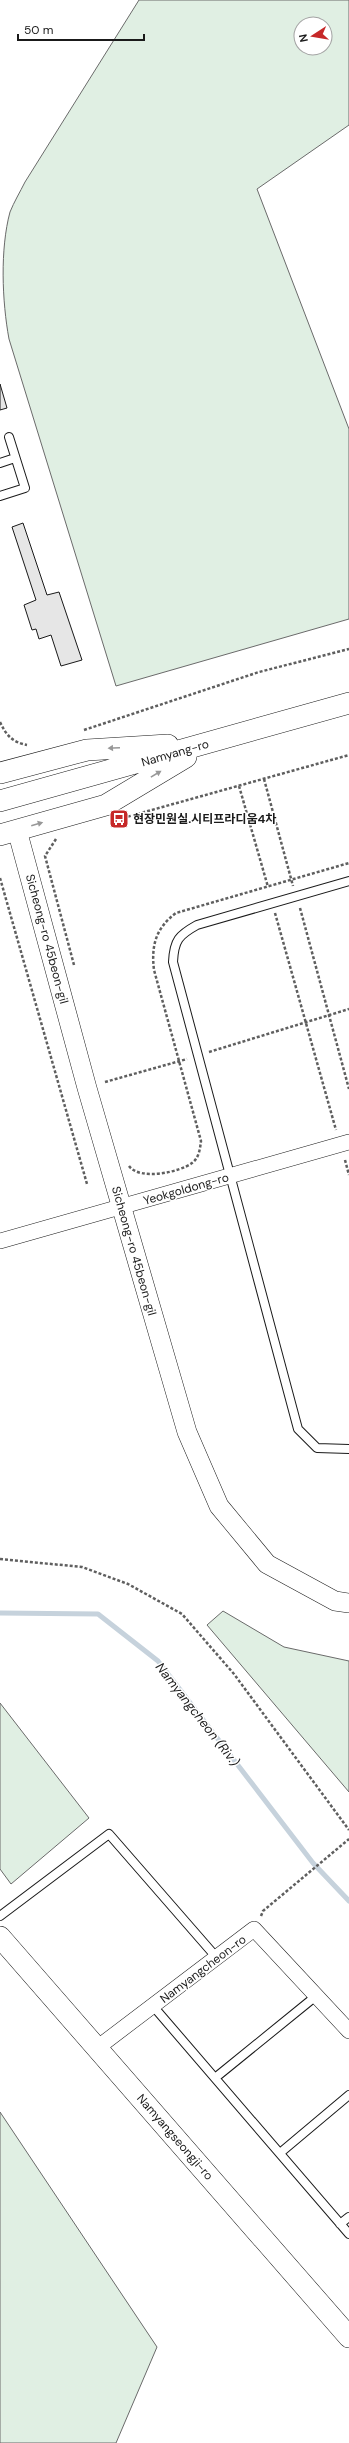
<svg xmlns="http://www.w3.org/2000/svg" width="349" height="2443" viewBox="0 0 349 2443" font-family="'DM Sans','Noto Sans KR',sans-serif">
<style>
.green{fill:#e0efe3;stroke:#6a6a6a;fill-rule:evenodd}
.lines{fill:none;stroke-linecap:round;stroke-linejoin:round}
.stream{stroke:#c6d2dc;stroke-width:5}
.building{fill:#e6e6e6;stroke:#1a1a1a}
.service-casing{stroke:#1a1a1a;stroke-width:10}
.minor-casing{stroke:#1a1a1a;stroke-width:16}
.tertiary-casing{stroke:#1a1a1a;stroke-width:20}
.secondary-casing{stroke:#1a1a1a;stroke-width:22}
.path{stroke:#5f5f5f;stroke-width:2.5;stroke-dasharray:3 2;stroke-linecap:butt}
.service{stroke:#fff;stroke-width:8}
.minor{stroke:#fff;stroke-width:15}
.tertiary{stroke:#fff;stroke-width:19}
.secondary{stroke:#fff;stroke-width:21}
.oneway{fill:#989898}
.labels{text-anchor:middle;stroke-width:3;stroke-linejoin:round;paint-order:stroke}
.street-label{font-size:12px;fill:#1a1a1a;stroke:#fff}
.poi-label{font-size:12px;font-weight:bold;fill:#1a1a1a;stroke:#fff;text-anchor:start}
.water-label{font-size:13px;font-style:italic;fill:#1a1a1a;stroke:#fff}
</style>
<rect width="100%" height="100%" fill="#fff"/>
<path class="green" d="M139 0H349V125L257 189 349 429V619L116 686 9 339C2 301 0 249 10 212 14 202 20 192 25 182ZM301 24H325V48H301Z
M223 1611 284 1647 349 1661V1792L207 1625Z
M0 1703 89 1818 11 1884 0 1869Z
M0 2112 157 2347 116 2443H0Z"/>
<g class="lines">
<path class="stream" d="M0 1613 98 1614 158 1661 313 1863 349 1901"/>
</g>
<path class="building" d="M0 384 7 408 0 410Z
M23 523 47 595 59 592 82 660 61 666 51 635 39 639 36 629 32 630 24 605 36 600 12 527Z"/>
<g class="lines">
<defs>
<path id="service" d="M0 463 15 458
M0 496 25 488 9 437
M349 881 197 925C179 935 174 940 173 962L298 1429 317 1448 349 1449
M0 1916 109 1834 217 1958
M153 2006 349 2234
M215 2078 316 1996
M280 2153 349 2095
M340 2224 349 2217"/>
<path id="minor" d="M0 1241 349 1142
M97 2048 254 1929 349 2031"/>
<path id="tertiary" d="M17 830 87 1088 187 1432 219 1506 267 1564 335 1601 349 1603"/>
<path id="secondary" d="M0 773 87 750 168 745
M0 801 349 703
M0 835 106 805 186 757
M0 1937 349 2337"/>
</defs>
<use href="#service" class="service-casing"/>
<use href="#minor" class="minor-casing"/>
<use href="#tertiary" class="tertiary-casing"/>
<use href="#secondary" class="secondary-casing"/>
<path class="path" d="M0 722C6 735 12 742 27 745
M84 730 259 672 349 649
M264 779 293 886
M239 786 268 887
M123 818 349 755
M56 839 45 856 74 965
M0 878 87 1184
M300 908 349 1089
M275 913 336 1130
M209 1052 349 1009
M105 1082 187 1059
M345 1160 349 1175
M129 1166C140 1181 180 1172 192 1163 199 1158 200 1149 201 1141L154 970C151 945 156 928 176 913L349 863
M0 1559 82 1567 128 1584 182 1614 234 1674 349 1830
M261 1916 263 1911 349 1839"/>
<use href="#service" class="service"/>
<use href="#minor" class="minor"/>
<use href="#tertiary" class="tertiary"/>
<use href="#secondary" class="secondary"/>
</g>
<defs><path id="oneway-solid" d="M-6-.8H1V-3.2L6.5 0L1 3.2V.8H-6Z"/></defs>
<g class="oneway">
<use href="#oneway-solid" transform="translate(114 748) rotate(177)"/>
<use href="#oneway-solid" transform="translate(156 774) rotate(-31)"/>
<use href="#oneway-solid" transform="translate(37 824) rotate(-16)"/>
</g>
<defs>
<symbol id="bus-square" viewBox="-11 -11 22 22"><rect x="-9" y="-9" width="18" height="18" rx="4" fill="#c62828" stroke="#fff"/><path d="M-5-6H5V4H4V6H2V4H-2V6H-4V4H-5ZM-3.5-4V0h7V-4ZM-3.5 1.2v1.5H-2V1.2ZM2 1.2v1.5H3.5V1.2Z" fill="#fff"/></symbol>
</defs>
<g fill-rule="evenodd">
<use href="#bus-square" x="108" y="808" width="22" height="22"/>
</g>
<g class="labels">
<g class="street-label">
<text transform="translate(175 753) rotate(-16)" y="4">Namyang-ro</text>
<text transform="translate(47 939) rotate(75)" y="4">Sicheong-ro 45beon-gil</text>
<text transform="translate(186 1189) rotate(-16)" y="4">Yeokgoldong-ro</text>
<text transform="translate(134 1251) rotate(74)" y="4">Sicheong-ro 45beon-gil</text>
<text transform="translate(203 1969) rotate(-37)" y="4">Namyangcheon-ro</text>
<text transform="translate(175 2137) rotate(49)" y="4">Namyangseongji-ro</text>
</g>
<g class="poi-label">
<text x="133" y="823">현장민원실.시티프라디움4차</text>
</g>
<g class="water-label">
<text transform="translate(198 1714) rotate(52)" y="5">Namyangcheon (Riv.)</text>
</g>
</g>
<g transform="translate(313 36) rotate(258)"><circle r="19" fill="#ffffff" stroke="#a3a3a3"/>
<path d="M0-3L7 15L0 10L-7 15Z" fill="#c62828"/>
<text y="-6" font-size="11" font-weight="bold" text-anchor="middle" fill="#1a1a1a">N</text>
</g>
<path d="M18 34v6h126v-6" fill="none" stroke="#1a1a1a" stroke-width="2"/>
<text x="24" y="34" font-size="12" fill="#1a1a1a" stroke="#ffffff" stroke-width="3" paint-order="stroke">50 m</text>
</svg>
